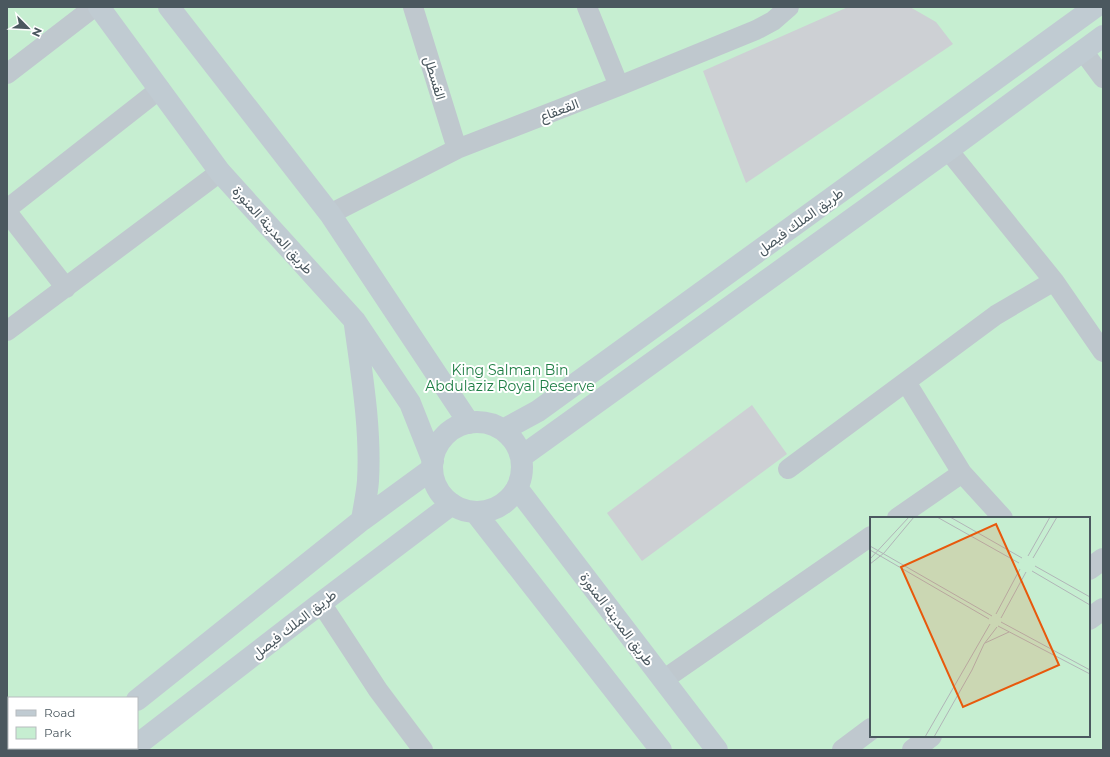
<svg xmlns="http://www.w3.org/2000/svg" width="1110" height="757" viewBox="0 0 1110 757" font-family="Montserrat,Vazirmatn,sans-serif">
<style>
.green{fill:#c6eed1;fill-rule:evenodd}
.building{fill:#cdd0d4}
.lines{fill:none;stroke-linecap:round;stroke-linejoin:round}
.minor{stroke:#bfc8ce;stroke-width:20}
.tertiary{stroke:#bfc8ce;stroke-width:22}
.secondary{stroke:#c0cbd2;stroke-width:22}
.labels{text-anchor:middle;stroke-width:4;stroke-linejoin:round;paint-order:stroke}
.street-label{font-size:14px;fill:#4b585f;stroke:#fff}
.park-label{font-size:14px;fill:#1f7e45;stroke:#fff}
.inset-road{fill:none;stroke:#b1b5b8;stroke-width:1}
.view{fill:#e8590c;fill-opacity:0.15;stroke:#e8590c;stroke-width:2}
.inset-edge{fill:none;stroke:#4b585f;stroke-width:2}
</style>
<rect width="100%" height="100%" fill="#f5f3f3"/>
<path class="green" d="M7 7H1103V750H7ZM871 518H1089V736H871ZM9 698H137V748H9Z"/>
<path class="building" d="M848 7H910L936 22 953 44 746 183 703 71Z
M752 405 787 454 642 561 607 513Z"/>
<g class="lines">
<path class="minor" d="M413 7 457 149
M587 7 619 86
M1083 51 1103 78
M7 74 94 7
M948 150 1054 281 1103 352
M7 209 160 89
M7 212 66 288
M330 214 457 149 619 86 756 30 773 21 789 7
M7 331 220 172
M906 382 962 473 1003 518
M788 469 996 315 1054 281
M897 518 962 473
M321 603 378 690 423 750
M663 680 871 536"/>
<path class="tertiary" d="M1089 569 1103 559
M1089 619 1103 609
M843 750 871 729
M913 750 931 736"/>
<path class="secondary" d="M99 7 220 172 355 321 410 403 433 461
M169 7 330 214 469 423
M355 325C362 376 371 429 368 481 367 494 364 507 362 520
M432 467a45 45 0 1 1 90 0a45 45 0 1 1-90 0Z
M503 430 538 411 1095 7
M521 457 948 150 1103 36
M517 488 717 750
M475 512 661 750
M137 700 362 520 432 469
M137 745 321 603 452 504
M75 750 77 748"/>
</g>
<g class="labels">
<g class="street-label">
<text transform="translate(435 78) rotate(73)" y="5">القسطل</text>
<text transform="translate(559 110) rotate(-21)" y="5">القعقاع</text>
<text transform="translate(800 221) rotate(-36)" y="5">طريق الملك فيصل</text>
<text transform="translate(273 230) rotate(48)" y="5">طريق المدينة المنورة</text>
<text transform="translate(617 619) rotate(53)" y="5">طريق المدينة المنورة</text>
<text transform="translate(294 624) rotate(-38)" y="5">طريق الملك فيصل</text>
</g>
<g class="park-label">
<text x="510" y="375">King Salman Bin<tspan x="510" dy="16">Abdulaziz Royal Reserve</tspan></text>
</g>
</g>
<g transform="translate(870 517)">
<rect width="220" height="220" fill="#f5f3f3"/>
<path d="M0 0H220V220H0Z" fill="#c6eed1"/>
<path class="inset-road" d="M67 0 149 46M80 0 152 41M0 29 122 99M0 33 119 102M158 39 180 0M163 41 187 0M0 42 39 0M0 47 14 36 44 0M165 49 220 80M162 54 220 88M126 97 150 52M131 101 156 55M131 105 220 153M128 109 220 157M115 126 139 115M55 220 120 107M64 220 102 153 114 127 127 110"/>
<path class="view" d="M126 7 189 148 93 190 31 50Z"/>
<rect width="220" height="220" class="inset-edge"/>
</g>
<rect width="1110" height="757" fill="none" stroke="#4b585f" stroke-width="16"/>
<rect x="8" y="697" width="130" height="52" fill="#ffffff" stroke="#b7bcbf"/>
<rect x="16" y="710" width="20" height="6" fill="#c0cbd2" stroke="#b7bcbf"/>
<text x="44" y="717" font-size="12" fill="#4b585f">Road</text>
<rect x="16" y="727" width="20" height="12" fill="#c6eed1" stroke="#b7bcbf"/>
<text x="44" y="737" font-size="12" fill="#4b585f">Park</text>
<g transform="translate(28 28) rotate(114)" stroke="#ffffff" stroke-width="3" paint-order="stroke">
<path d="M0-3L7 15L0 10L-7 15Z" fill="#4b585f"/>
<text y="-6" font-size="11" font-weight="bold" text-anchor="middle" fill="#4b585f">N</text>
</g>
</svg>
